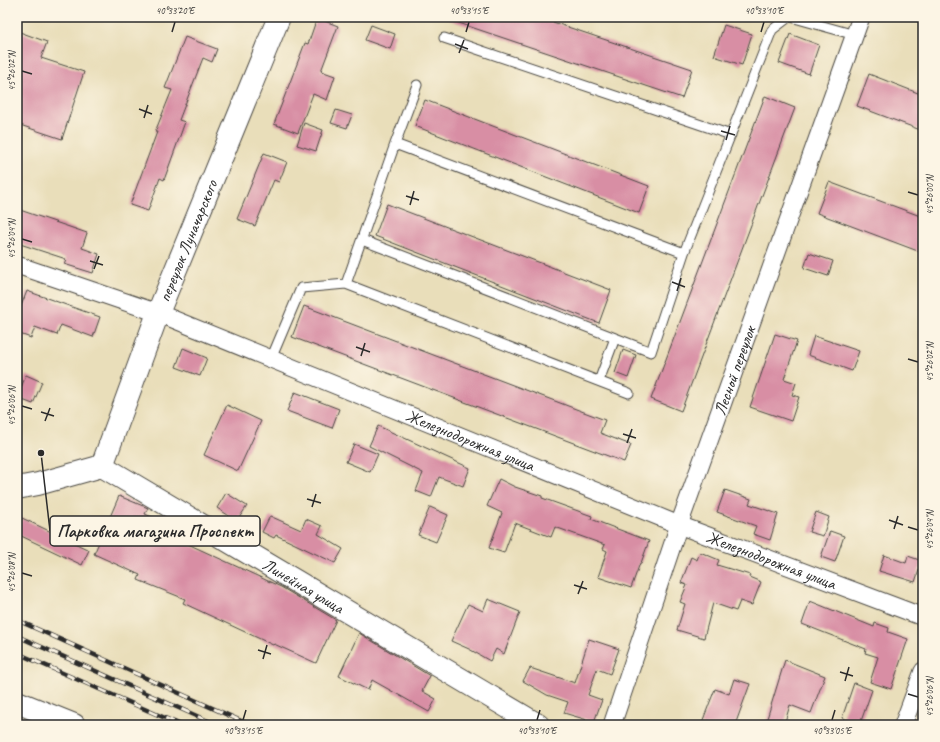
<svg xmlns="http://www.w3.org/2000/svg" width="940" height="742" viewBox="0 0 940 742" font-family="Caveat,sans-serif">
<style>
.building{fill:#d88ea4}
.lines{fill:none;stroke-linecap:round;stroke-linejoin:round}
.service-casing{stroke:#484640;stroke-width:11}
.minor-casing{stroke:#484640;stroke-width:19}
.tertiary-casing{stroke:#484640;stroke-width:24}
.secondary-casing{stroke:#484640;stroke-width:24}
.service{stroke:#fff;stroke-width:9}
.minor{stroke:#fff;stroke-width:17}
.tertiary{stroke:#fff;stroke-width:22}
.secondary{stroke:#fff;stroke-width:22}
.rail-casing{stroke:#2b2b2b;stroke-width:4.5}
.rail{stroke:#fcf5e5;stroke-width:3;stroke-dasharray:9;stroke-linecap:butt}
.ticks{fill:none;stroke:#2b2b2b;stroke-width:1.5}
.labels{text-anchor:middle;stroke-width:3;stroke-linejoin:round;paint-order:stroke}
.street-label{font-size:17px;fill:#2b2b2b;stroke:#fcf5e5}
.leader{fill:none;stroke:#2b2b2b;stroke-width:1.5}
.callout-dot{fill:#2b2b2b;stroke:#fcf5e5;stroke-width:1.5}
.callout{fill:#fcf5e5;stroke:#2b2b2b;stroke-width:1.5}
.callout-label{font-size:18px;text-anchor:middle;font-weight:bold;fill:#2b2b2b}
.neatline{fill:none;stroke:#2b2b2b;stroke-width:1.5}
.ticks-label{font-size:10px;text-anchor:middle;fill:#2b2b2b}
</style>
<rect width="100%" height="100%" fill="#fcf5e5"/>
<filter id="ink" filterUnits="userSpaceOnUse"><feTurbulence type="fractalNoise" baseFrequency=".025" numOctaves="2"/><feDisplacementMap in="SourceGraphic" scale="8" xChannelSelector="R" yChannelSelector="G"/><feConvolveMatrix kernelMatrix="1 2 1 2 8 2 1 2 1" color-interpolation-filters="sRGB"/></filter>
<filter id="wash" filterUnits="userSpaceOnUse"><feTurbulence type="fractalNoise" baseFrequency=".012" numOctaves="4" result="noise"/><feDisplacementMap in="SourceGraphic" scale="16" xChannelSelector="R" yChannelSelector="G"/><feGaussianBlur stdDeviation="0.9" result="paint"/><feColorMatrix in="noise" values="0 0 0 0 0 0 0 0 0 0 0 0 0 0 0 0 0 1.4 0 .05"/><feComposite in="paint" operator="in"/></filter>
<g filter="url(#wash)">
<rect width="100%" height="100%" fill="#e9deba"/>
<g id="blocks">
<path class="building" d="M447 17H538L692 69 682 98 447 19Z
M317 18 338 26 321 71 335 76 327 100 313 94 298 133 274 124 305 43 308 44Z
M371 25 395 34 390 49 365 40Z
M724 25 752 34 742 65 714 56Z
M17 31 47 42 41 58 84 72 62 139 17 124Z
M790 34 819 45 809 74 779 63Z
M185 37 217 49 212 62 203 58 179 120 185 122 164 180 160 178 148 211 130 205 157 132H155L172 90 165 88Z
M869 74 923 95V131L857 106Z
M765 96 795 108 681 411 651 399Z
M425 100 649 186 639 213 415 126Z
M336 110 352 115 347 128 331 123Z
M304 123 323 130 316 151 297 145Z
M264 153 287 162 279 182 274 180 255 226 237 219Z
M829 182 923 217V253L817 213Z
M387 204 611 290 599 323 375 236Z
M17 209 87 233 82 248 99 254 93 273 64 264 66 259 17 243Z
M809 253 833 261 828 276 804 268Z
M27 291 100 317 93 337 61 325 57 335 35 327 31 338 17 333V316Z
M304 306 605 420 600 433 631 445 624 462 292 337Z
M775 334 797 341 784 379 796 383 792 395 799 397 791 421 750 407Z
M814 336 859 351 852 371 808 355Z
M183 348 207 358 200 376 176 367Z
M623 350 636 355 628 378 615 373Z
M26 375 42 382 33 404 17 398Z
M295 392 339 409 332 428 287 411Z
M227 405 261 421 238 471 204 455Z
M378 426 470 468 463 486 439 477 431 497 416 491 423 473 369 446Z
M354 444 378 454 370 472 346 462Z
M499 479 515 487 542 496V498L592 516 591 519 649 541 641 563H640L631 588 598 577 607 551 603 549 605 545 555 527 551 537 515 523 504 553 489 548 502 513 487 506Z
M725 490 751 499 749 504 778 514 770 540 753 534 756 526 717 512Z
M226 493 247 506 237 521 217 508Z
M119 496 148 508 145 514 192 534 188 544 281 587 336 620 316 663 274 644 273 645 183 603 185 599 138 580 140 575 94 554Z
M430 507 448 515 436 542 418 535Z
M816 512 829 517 823 536 809 532Z
M270 516 301 530 306 519 322 526 318 534 343 549 335 563 276 535 274 538 262 532Z
M22 518 89 550 82 565 17 534V528Z
M830 531 844 536 835 562 821 557Z
M700 552 719 560 717 565 750 575 749 577 761 582 752 605 740 601 736 611 713 603 704 638 677 630 685 604 680 602 687 585 681 583 691 557 697 560Z
M884 555 906 563 908 556 922 561 915 582 879 571Z
M488 599 520 612 504 654 496 649 490 661 469 649 451 641 468 604 483 611Z
M810 601 874 627 875 623 889 628 888 632 908 639 891 689 870 682 878 657 865 653 866 649 802 624Z
M359 633 430 676 422 691 436 699 429 712 372 680 368 690 339 676Z
M589 639 619 649 610 674 597 669 588 695 602 700 594 722 564 713 568 702 547 695 523 681 530 668 575 683Z
M785 660 825 676 811 713 790 705 784 725H765Z
M734 679 750 684 735 725H701L715 689 729 694Z
M854 683 872 690 860 724 842 718Z"/>
</g>
</g>
<g filter="url(#ink)">
<use href="#blocks" fill-opacity="0" stroke="#484640" stroke-width="1"/>
<g class="lines">
<defs>
<path id="service" d="M791 17 855 35
M444 38 731 135
M395 144 684 253
M362 240 615 338
M346 284 629 393
M271 359 301 288 346 284 395 144 417 85
M599 381 615 338 651 352 684 253 772 30 789 17"/>
<g id="minor">
<path id="s1" d="M17 265 158 313 679 525 923 617"/>
<path id="s2" d="M612 725 679 525 861 17"/>
<path d="M903 725 923 671"/>
</g>
<g id="tertiary">
<path id="s3" d="M102 466 158 313 279 17"/>
<path id="s4" d="M17 488 38 484 102 466 538 725"/>
</g>
<path id="secondary" d="M17 702 74 725"/>
</defs>
<use href="#service" class="service-casing"/>
<use href="#minor" class="minor-casing"/>
<use href="#tertiary" class="tertiary-casing"/>
<use href="#secondary" class="secondary-casing"/>
<use href="#service" class="service"/>
<use href="#minor" class="minor"/>
<use href="#tertiary" class="tertiary"/>
<use href="#secondary" class="secondary"/>
<defs>
<path id="rail" d="M17 620 250 725
M17 636 217 725
M17 653 181 725"/>
</defs>
<use href="#rail" class="rail-casing"/>
<use href="#rail" class="rail"/>
</g>
</g>
<path class="ticks" d="M172 32 175 22M466 32 469 22M761 32 764 22M455 44 468 49M459 53 464 40M22 71 32 74M139 109 152 114M144 118 148 105M721 131 735 135M726 140 730 126M908 192 918 195M406 196 419 200M410 205 414 191M22 239 32 242M90 261 103 265M94 269 99 256M672 282 685 287M677 291 681 278M356 347 370 352M361 356 365 343M908 359 918 362M22 406 32 409M41 412 54 416M45 421 50 408M623 434 636 438M627 443 632 429M307 499 321 503M312 507 316 494M889 520 903 525M908 527 918 530M894 529 898 516M22 573 32 576M574 585 587 589M578 594 583 581M258 650 271 654M263 659 267 645M840 672 853 676M845 681 849 667M908 694 918 697M243 720 246 710M537 720 540 710M832 720 835 710"/>
<g class="labels">
<g class="street-label">
<text dy="6" stroke="none"><textPath href="#s3" startOffset="241">переулок Луначарского</textPath></text>
<text dy="6" stroke="none"><textPath href="#s2" startOffset="375">Лесной переулок</textPath></text>
<text dy="6" stroke="none"><textPath href="#s1" startOffset="486">Железнодорожная улица</textPath></text>
<text dy="6" stroke="none"><textPath href="#s1" startOffset="810">Железнодорожная улица</textPath></text>
<text dy="6" stroke="none"><textPath href="#s4" startOffset="322">Линейная улица</textPath></text>
</g>
</g>
<path class="leader" d="M41 453L50 531"/>
<circle class="callout-dot" cx="41" cy="453" r="4"/>
<rect class="callout" x="50" y="516" width="210" height="30" rx="4"/>
<g class="callout-label">
<text x="155" y="537">Парковка магазина Проспект</text>
</g>
<rect width="940" height="742" fill="none" stroke="#fcf5e5" stroke-width="44"/>
<rect x="22" y="22" width="896" height="698" class="neatline"/>
<g class="ticks-label">
<text x="175" y="14">40°33'20"E</text>
<text x="469" y="14">40°33'15"E</text>
<text x="764" y="14">40°33'10"E</text>
<text transform="translate(11 71) rotate(-90)" y="4">45°26'02"N</text>
<text transform="translate(929 195) rotate(-90)" y="4">45°26'00"N</text>
<text transform="translate(11 239) rotate(-90)" y="4">45°26'04"N</text>
<text transform="translate(929 362) rotate(-90)" y="4">45°26'02"N</text>
<text transform="translate(11 406) rotate(-90)" y="4">45°26'06"N</text>
<text transform="translate(929 530) rotate(-90)" y="4">45°26'04"N</text>
<text transform="translate(11 573) rotate(-90)" y="4">45°26'08"N</text>
<text transform="translate(929 697) rotate(-90)" y="4">45°26'06"N</text>
<text x="243" y="734">40°33'15"E</text>
<text x="537" y="734">40°33'10"E</text>
<text x="832" y="734">40°33'05"E</text>
</g>
</svg>
